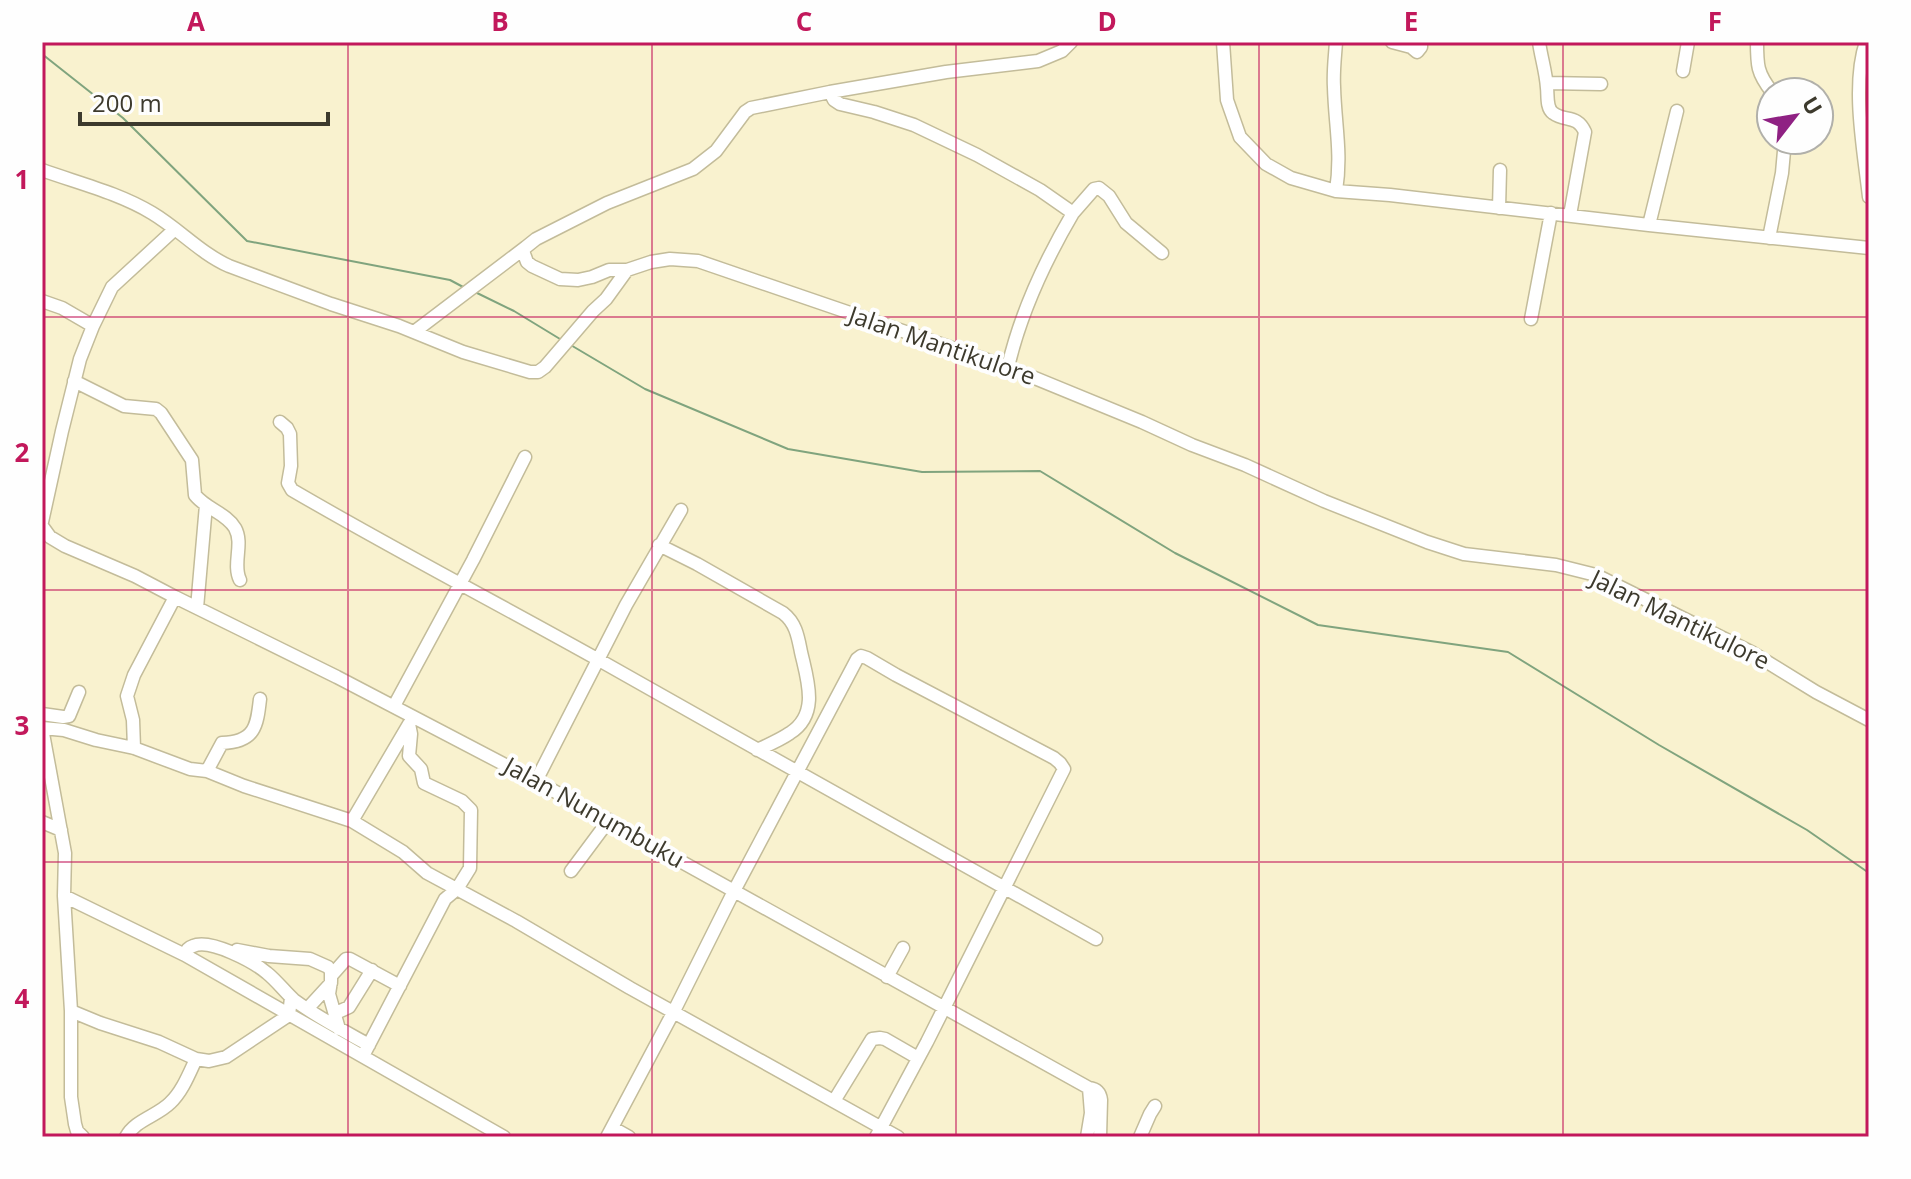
<svg xmlns="http://www.w3.org/2000/svg" width="1911" height="1179" viewBox="0 0 1911 1179" font-family="'Open Sans',sans-serif">
<style>
.lines{fill:none;stroke-linecap:round;stroke-linejoin:round}
.stream{stroke:#80a47e;stroke-width:2}
.minor-casing{stroke:#c3bc9a;stroke-width:15}
.minor{stroke:#fff;stroke-width:12}
.grid{fill:none;stroke:#c2185b;stroke-width:2;stroke-opacity:0.55}
.labels{text-anchor:middle;stroke-width:8;stroke-linejoin:round;paint-order:stroke}
.street-label{font-size:24px;fill:#3d3a2d;stroke:#fefefe}
.neatline{fill:none;stroke:#c2185b;stroke-width:3}
.grid-label{font-size:26px;text-anchor:middle;font-weight:bold;fill:#c2185b}
</style>
<rect width="100%" height="100%" fill="#f9f2cf"/>
<g class="lines">
<path class="stream" d="M42 54 123 118 247 241 450 280 465 288
M475 292 514 311 560 339
M569 344 645 389 788 449 922 472 1040 471 1175 553 1318 625 1508 652 1659 745 1807 830 1869 873"/>
<defs>
<path id="minor" d="M1223 42 1227 100 1240 137 1266 164 1291 178 1336 191 1390 195 1649 225 1869 248
M1392 42 1411 47 1417 52 1421 47V42
M1539 42C1541 57 1546 72 1547 88 1548 95 1546 108 1553 113 1565 122 1577 114 1585 132L1570 215
M1757 42C1757 65 1757 73 1772 92
M1866 42C1851 86 1864 151 1869 197
M1683 71 1688 42
M1547 83 1601 84
M830 92 834 100 840 104 874 112 914 125 977 155 1040 190 1073 213C1046 259 1020 315 1008 367
M42 170C78 183 119 193 152 213 179 229 200 253 229 266L331 304 399 326 463 352 530 372H538L545 367 593 311 606 299 627 270 651 262 670 259 698 261 1008 367 1142 422 1192 445 1245 465 1324 501 1427 542 1464 554 1556 565 1596 575 1751 652 1816 692 1869 720
M1336 191C1342 153 1335 125 1334 87 1333 72 1335 57 1336 42
M1499 208 1500 170
M1073 213 1094 189 1099 188 1109 196 1126 223 1162 253
M1649 225 1677 111
M1769 238 1782 173 1785 140
M627 270H609L592 277 578 280 560 279 532 266 527 262 523 251 526 247 536 239 607 203 693 169 716 151 745 112 751 108 830 92 946 72 1038 61 1062 51 1071 42
M42 301 62 308 93 326
M1531 319 1551 213
M414 332 526 247
M74 381 124 406 156 409 161 413 192 460 195 495C206 509 226 513 235 528 244 544 232 564 240 580
M280 422 287 428 290 434 291 466 288 483 292 490C393 549 497 603 599 660 764 754 930 845 1096 939
M42 522 62 431 80 359 93 326 112 287 175 229
M42 526 50 537 65 546 135 576 175 597 337 677 536 781 1089 1088C1097 1089 1100 1092 1101 1100L1100 1137
M659 545 697 564 783 613C796 623 798 637 801 652 807 679 820 714 790 733 780 740 768 745 757 750
M197 608 206 505
M394 706 473 560 525 457
M42 714 63 717 69 716 79 692
M42 728 64 730 96 740 134 748 190 769 207 771 244 786 352 821 403 852 427 873 516 921 630 988 898 1137
M42 728 65 853 64 896 71 1011V1097L75 1124 77 1131 83 1137
M134 748 133 720 127 696 134 675 175 597
M207 771 222 743C255 742 257 726 260 699
M536 781 626 605 681 510
M352 821 409 724
M42 822 61 830
M571 871 609 820
M64 896 185 955 504 1137
M237 950 269 956 310 959 328 967 331 971V981L329 994 339 1029
M185 955C187 950 187 948 193 946 210 938 254 962 267 973 277 981 285 992 294 1000 317 1017 344 1031 369 1045
M331 976 346 959H350L400 986
M887 977 903 948
M308 1008 331 983
M71 1011 100 1023 159 1042 196 1059 209 1061 226 1057 289 1015 291 998
M336 1013 349 1007 372 970
M363 1056 445 899 457 889 470 868 471 810 462 801 424 783 421 769 409 756 411 734 409 724
M834 1101 872 1039 880 1038 885 1039 918 1058
M613 1128 629 1137
M126 1137C135 1120 157 1116 170 1103 182 1092 189 1074 196 1059
M607 1137 674 1011 734 891 848 676 857 659 861 656 867 658 896 675 1054 758 1060 763 1064 769 927 1042 876 1137
M1087 1137 1091 1113 1089 1088
M1140 1137 1150 1114 1155 1106"/>
</defs>
<use href="#minor" class="minor-casing"/>
<use href="#minor" class="minor"/>
</g>
<path class="grid" d="M348 42V1137M652 42V1137M956 42V1137M1259 42V1137M1563 42V1137M42 317H1869M42 590H1869M42 862H1869"/>
<g class="labels">
<g class="street-label">
<text transform="translate(942 346) rotate(19)" y="8">Jalan Mantikulore</text>
<text transform="translate(1680 620) rotate(26)" y="8">Jalan Mantikulore</text>
<text transform="translate(594 813) rotate(29)" y="8">Jalan Nunumbuku</text>
</g>
</g>
<rect width="1911" height="1179" fill="none" stroke="#fefefe" stroke-width="88"/>
<g transform="translate(1795 116) rotate(59)"><circle r="38" fill="#fefefe" stroke="#b1b0aa" stroke-width="2"/>
<path d="M0-6L14 30L0 20L-14 30Z" fill="#8f2183"/>
<text y="-12" font-size="22" font-weight="bold" text-anchor="middle" fill="#3d3a2d">U</text>
</g>
<path d="M80 112v12h248v-12" fill="none" stroke="#3d3a2d" stroke-width="4"/>
<text x="92" y="112" font-size="24" fill="#3d3a2d" stroke="#fefefe" stroke-width="6" paint-order="stroke">200 m</text>
<rect x="44" y="44" width="1823" height="1091" class="neatline"/>
<g class="grid-label">
<text x="196" y="31">A</text>
<text x="500" y="31">B</text>
<text x="804" y="31">C</text>
<text x="1107" y="31">D</text>
<text x="1411" y="31">E</text>
<text x="1715" y="31">F</text>
<text x="22" y="189">1</text>
<text x="22" y="462">2</text>
<text x="22" y="735">3</text>
<text x="22" y="1008">4</text>
</g>
</svg>
